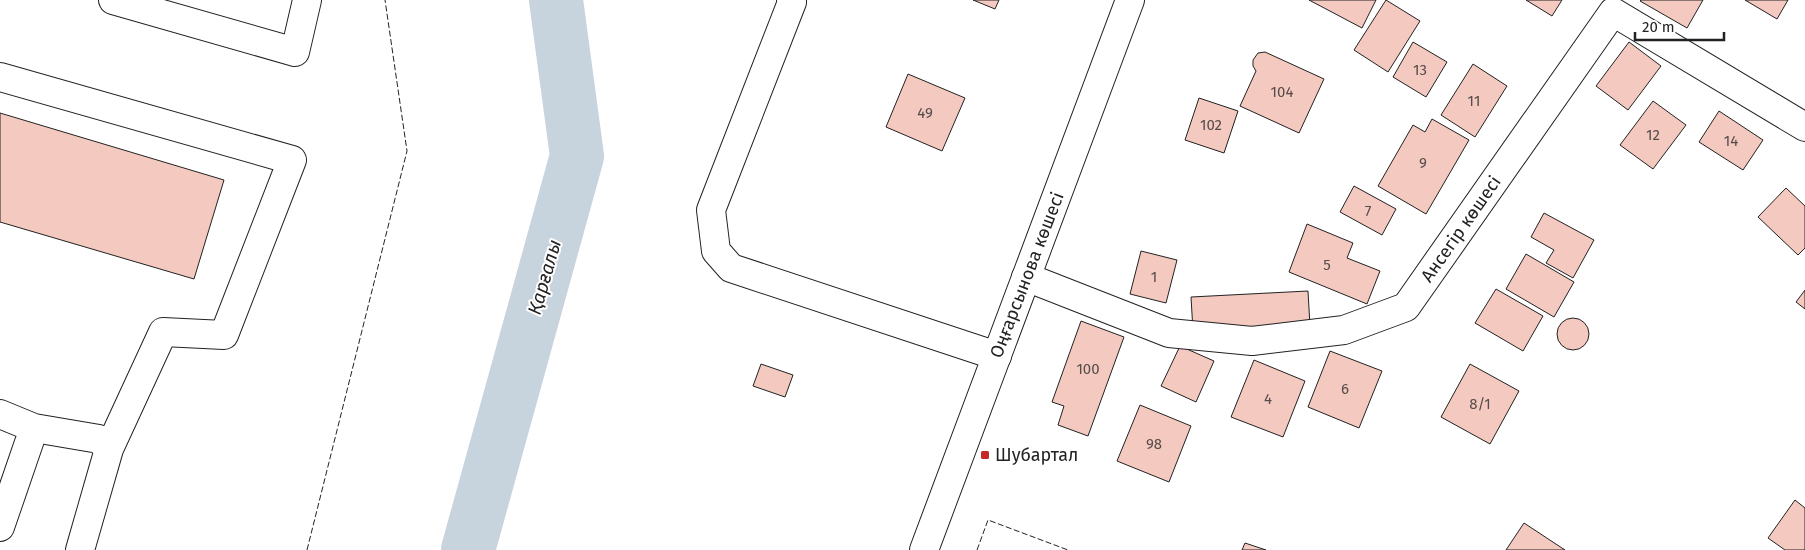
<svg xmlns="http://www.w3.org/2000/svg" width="1805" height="550" viewBox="0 0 1805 550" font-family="'Fira Sans',sans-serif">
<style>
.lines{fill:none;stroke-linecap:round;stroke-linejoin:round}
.river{stroke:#c7d3dd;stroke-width:54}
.building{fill:#f3c9c0;stroke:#222}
.minor-casing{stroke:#222;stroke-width:30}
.major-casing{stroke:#222;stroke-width:30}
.minor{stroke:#fff;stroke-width:28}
.major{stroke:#fff;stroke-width:28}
.fence{stroke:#222;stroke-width:1;stroke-dasharray:6 2.5;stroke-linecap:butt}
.poi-dot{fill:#c62828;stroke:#fff;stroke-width:2}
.labels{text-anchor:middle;stroke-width:4;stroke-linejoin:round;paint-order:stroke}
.number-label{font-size:15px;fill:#564c4a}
.street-label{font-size:18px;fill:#222;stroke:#fff}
.poi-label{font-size:18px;fill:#222;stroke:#fff;text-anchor:start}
.water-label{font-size:19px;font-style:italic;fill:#222;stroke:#fff}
</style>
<rect width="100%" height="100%" fill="#fff"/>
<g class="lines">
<path class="river" d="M468 550 577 156 556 0"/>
</g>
<path class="building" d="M973 0H999L995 9Z
M1309 0H1376L1362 28Z
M1386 0 1420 21 1388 72 1354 50Z
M1526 0H1562L1552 16Z
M1641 0H1703L1687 28 1640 1Z
M1745 0H1788L1777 19Z
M1413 42 1447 62 1426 97 1393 77Z
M1629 42 1661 66 1628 110 1596 86Z
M1265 52 1324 79 1299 133 1240 106 1256 71 1253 66V60L1258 53Z
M1473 64 1507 86 1475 137 1441 115Z
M908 74 965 98 942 151 886 127Z
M1199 98 1238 111 1224 153 1185 140Z
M1653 101 1686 125 1653 169 1620 145Z
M1719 111 1763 140 1743 170 1699 142Z
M0 113 224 180 194 279 0 222Z
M1432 119 1469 140 1426 214 1378 186 1413 125 1425 132Z
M1354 186 1396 209 1382 235 1340 212Z
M1786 188 1805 206V248L1798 255 1758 217Z
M1544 213 1594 240 1573 278 1546 263 1554 250 1531 237Z
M1307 224 1353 243 1347 258 1380 271 1367 304 1289 272Z
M1141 251 1177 260 1166 303 1130 294Z
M1526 254 1574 282 1554 317 1506 289Z
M1496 289 1543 316 1523 351 1475 323Z
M1805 290V309L1796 302Z
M1308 291 1310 326 1193 331 1191 297Z
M1557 334a16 16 0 1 1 32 0a16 16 0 1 1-32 0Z
M1081 321 1124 337 1088 436 1058 425 1064 406 1052 402Z
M1180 346 1214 361 1196 402 1161 386Z
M1330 351 1382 371 1359 428 1308 407Z
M1254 360 1305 381 1283 437 1231 417Z
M761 364 793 375 785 397 753 386Z
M1470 364 1519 391 1490 444 1441 417Z
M1140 405 1191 426 1169 482 1117 461Z
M1795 500 1805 508V550H1785L1768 538Z
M1524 523 1565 550H1506Z
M1245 543 1266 550H1242Z"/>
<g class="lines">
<defs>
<path id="minor" d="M113 0 295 52 307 0
M791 0 792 2 711 210 716 251 731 268 997 356
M0 77 292 160 224 335 163 332 109 449
M1026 277 1169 333 1252 341 1344 330 1406 307 1613 12 1805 127
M0 414 34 428 0 527
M34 428 99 439 109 449 80 550"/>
<path id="major" d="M924 550 1130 0"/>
</defs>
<use href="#minor" class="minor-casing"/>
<use href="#major" class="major-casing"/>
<use href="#minor" class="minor"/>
<use href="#major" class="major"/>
<path class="fence" d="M307 550 407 151 385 0
M977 550 988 520 1068 550"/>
</g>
<rect class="poi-dot" x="980" y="450" width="10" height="10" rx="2.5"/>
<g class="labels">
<g class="number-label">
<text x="1420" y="75">13</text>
<text x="1282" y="97">104</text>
<text x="1474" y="106">11</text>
<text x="925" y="118">49</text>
<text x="1211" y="130">102</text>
<text x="1653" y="140">12</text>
<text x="1731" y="146">14</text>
<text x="1423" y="168">9</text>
<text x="1368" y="216">7</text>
<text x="1327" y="270">5</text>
<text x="1154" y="282">1</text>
<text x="1088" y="374">100</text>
<text x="1345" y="394">6</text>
<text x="1268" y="404">4</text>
<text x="1480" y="409">8/1</text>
<text x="1154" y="449">98</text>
</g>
<g class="street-label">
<text transform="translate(1461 229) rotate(-55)" y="6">Ансегір көшесі</text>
<text transform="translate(1027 275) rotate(-69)" y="6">Оңғарсынова көшесі</text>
</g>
<g class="poi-label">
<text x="995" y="461">Шубартал</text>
</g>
<g class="water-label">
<text transform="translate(544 277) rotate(-74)" y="7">Қарғалы</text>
</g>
</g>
<path d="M1635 32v8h89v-8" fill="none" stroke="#222222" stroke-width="2.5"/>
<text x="1642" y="32" font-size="15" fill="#222222" stroke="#ffffff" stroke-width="4" paint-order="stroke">20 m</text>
</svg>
